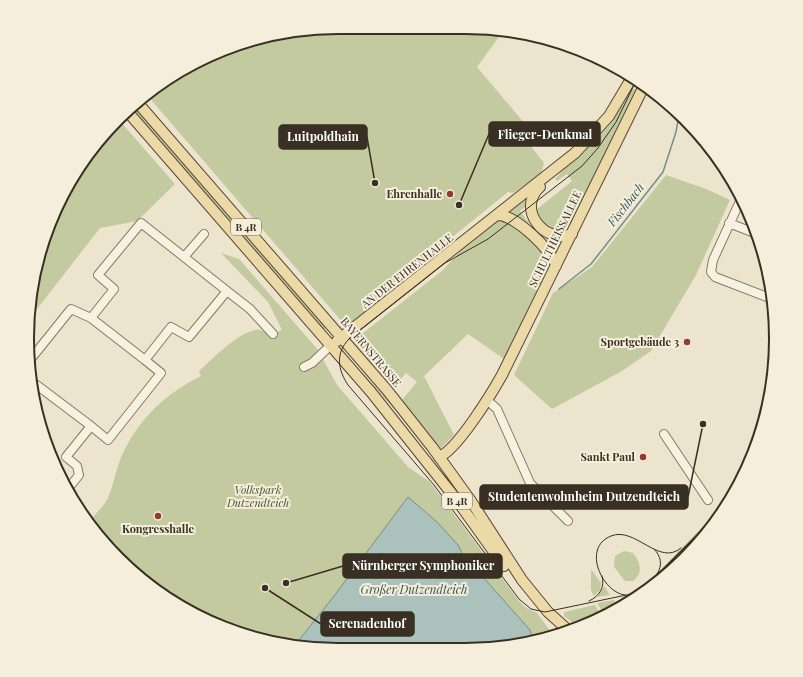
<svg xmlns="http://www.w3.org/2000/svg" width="803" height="677" viewBox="0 0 803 677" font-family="'Playfair Display',serif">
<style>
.green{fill:#c3caa0}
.water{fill:#abc1bc;stroke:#728f8a}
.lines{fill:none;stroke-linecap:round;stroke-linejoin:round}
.stream{stroke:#728f8a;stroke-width:1.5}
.minor-casing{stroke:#887861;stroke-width:10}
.major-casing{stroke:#574634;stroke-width:12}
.minor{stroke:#f7f1df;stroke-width:8}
.major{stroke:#ebdaa8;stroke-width:10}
.tram{stroke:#3a2f23;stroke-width:1}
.poi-dot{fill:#933a35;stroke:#f4eedb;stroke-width:1.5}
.labels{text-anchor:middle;stroke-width:4;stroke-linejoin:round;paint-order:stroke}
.shield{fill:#f4eedb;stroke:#72685a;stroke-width:1}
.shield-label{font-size:10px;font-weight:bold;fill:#3a2f23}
.poi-label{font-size:11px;font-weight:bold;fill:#3a2f23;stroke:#f4eedb;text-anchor:end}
.street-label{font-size:11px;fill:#3a2f23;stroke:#f4eedb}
.park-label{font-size:11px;font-style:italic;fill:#48552b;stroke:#f4eedb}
.water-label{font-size:12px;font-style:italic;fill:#335858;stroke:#f4eedb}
.rim{fill:none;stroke:#3a2f23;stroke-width:2}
.leader{fill:none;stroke:#3a2f23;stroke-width:1.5}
.callout-dot{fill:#3a2f23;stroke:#f4eedb;stroke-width:1.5}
.callout{fill:#3a2f23;stroke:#3a2f23;stroke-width:1.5}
.callout-label{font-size:12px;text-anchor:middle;font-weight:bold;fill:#fff}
</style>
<rect width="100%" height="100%" fill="#ece4cc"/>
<path class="green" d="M339 27 504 30 477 67 536 137 530 145 544 163 541 174 513 193 508 192 398 281 402 287 350 325 344 324 147 95 201 59 258 38Z
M629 88 638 90 571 228C551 234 543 230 536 210L572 181 567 174 557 181 555 179 607 122Z
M133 104 242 226 236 231 129 109Z
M119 120 175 184 137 221 100 228 30 318V298L44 238 80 165Z
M666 175 706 189 730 200 696 275 651 351 622 371 552 409 514 375 553 293 592 267Z
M528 193 527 205 520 211 538 235 559 245 504 359 468 334 424 376 454 435 440 449 401 401 417 382 406 373 398 382H387L353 341 443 270 472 238Z
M246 231 329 326 322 331C297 297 267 268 240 236Z
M221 253 239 259 318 350 337 385 408 467 430 482 519 601 526 608 537 613 551 632V636L525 644 465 650 318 649 239 634 183 608 133 573 89 522C95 514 103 507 108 498 113 487 115 474 119 463 134 423 163 395 201 376L199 371C211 360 243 327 260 330 264 331 268 334 272 335L282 330 268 302Z
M346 356 391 403 429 449 425 447 395 410Z
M624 551 633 553C640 562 644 573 633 581H625L614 567 615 556Z
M591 569 601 583 600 590 594 596 591 590Z
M604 586 610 595 597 597Z
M614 600 615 601 603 613 597 603Z
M595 605 601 615 596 620 580 628 564 616V612Z"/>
<path class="water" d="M408 497 437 522 458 545 467 563 483 577 530 630 533 642 465 650 318 649 295 645 334 596Z"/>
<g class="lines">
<path class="stream" d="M559 289 591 264 663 172 676 132 679 114"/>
<defs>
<path id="minor" d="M741 199 713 260 711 272 715 277 772 299
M729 223 757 234
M184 257 204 234
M227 291 250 309 273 334
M91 318 145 360
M30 360 71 309 91 318 114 289 98 275 141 223 227 291 189 337 171 327 145 360 161 373 108 440 91 426 66 457 77 466 79 475 68 489
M304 367 312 363 331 345
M30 381 38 386 33 392
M38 386 91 426
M487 400 497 409 530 483 568 521
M664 434 708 500
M651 587 714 523"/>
<path id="major" d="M137 102 387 390 432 447 471 501 522 580 548 612 569 631
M127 111 371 392 456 499 504 566
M540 187C516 208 544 245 572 234
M498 215C515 215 552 250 556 266
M337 341 575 153 609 116 631 79
M439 457C457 450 492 393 502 375L643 88"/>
</defs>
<use href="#minor" class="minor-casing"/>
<use href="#major" class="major-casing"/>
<use href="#minor" class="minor"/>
<use href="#major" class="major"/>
<path class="tram" d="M635 83 616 122 598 148 582 166 488 239 445 263 349 339C335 353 338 370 348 385L434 485 519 599 531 609 545 612 636 593 644 588 726 506
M654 549C661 556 663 565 657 574
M625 595C603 593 581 548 611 536 635 526 659 567 681 548
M589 601C600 596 605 587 602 576"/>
</g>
<g class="poi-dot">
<circle cx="450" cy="194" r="4"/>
<circle cx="687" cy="342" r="4"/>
<circle cx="643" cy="457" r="4"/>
<circle cx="158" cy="516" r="4"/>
</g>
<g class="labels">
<g class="shield">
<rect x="231" y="219" width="30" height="16" rx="3"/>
<rect x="442" y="493" width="30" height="16" rx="3"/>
</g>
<g class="shield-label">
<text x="246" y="231">B 4R</text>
<text x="457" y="505">B 4R</text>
</g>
<g class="poi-label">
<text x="442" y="198">Ehrenhalle</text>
<text x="679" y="346">Sportgebäude 3</text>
<text x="635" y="461">Sankt Paul</text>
<text x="158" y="533" text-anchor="middle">Kongresshalle</text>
</g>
<g class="street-label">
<text transform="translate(555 239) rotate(-64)" y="4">SCHULTHEISSALLEE</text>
<text transform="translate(407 271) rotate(-38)" y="4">AN DER EHRENHALLE</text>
<text transform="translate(371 352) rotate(50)" y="4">BAYERNSTRASSE</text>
</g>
<g class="park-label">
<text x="258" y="494">Volkspark<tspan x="258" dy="13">Dutzendteich</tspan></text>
</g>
<g class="water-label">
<text transform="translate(626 205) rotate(-52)" y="4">Fischbach</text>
<text x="414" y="594">Großer Dutzendteich</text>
</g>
</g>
<path d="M0 0H803V677H0ZM338 34H465A304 304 0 0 1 769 338V339A304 304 0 0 1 465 643H338A304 304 0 0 1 34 339V338A304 304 0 0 1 338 34Z" fill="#f4eedb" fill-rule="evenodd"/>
<path class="rim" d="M338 34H465A304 304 0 0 1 769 338V339A304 304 0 0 1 465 643H338A304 304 0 0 1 34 339V338A304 304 0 0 1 338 34Z"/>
<path class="leader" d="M459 205L489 134M375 183L367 137M703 424L688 497M286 583L343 566M265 588L321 624"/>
<g class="callout-dot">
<circle cx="459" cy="205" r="4"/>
<circle cx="375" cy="183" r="4"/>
<circle cx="703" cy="424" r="4"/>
<circle cx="286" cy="583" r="4"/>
<circle cx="265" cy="588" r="4"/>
</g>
<g class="callout">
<rect x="489" y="122" width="111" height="24" rx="4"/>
<rect x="279" y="125" width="88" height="24" rx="4"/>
<rect x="480" y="485" width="208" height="24" rx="4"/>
<rect x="343" y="554" width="159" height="24" rx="4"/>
<rect x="321" y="612" width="93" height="24" rx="4"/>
</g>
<g class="callout-label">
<text x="545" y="139">Flieger-Denkmal</text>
<text x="323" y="141">Luitpoldhain</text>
<text x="584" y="501">Studentenwohnheim Dutzendteich</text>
<text x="423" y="570">Nürnberger Symphoniker</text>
<text x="367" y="628">Serenadenhof</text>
</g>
</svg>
